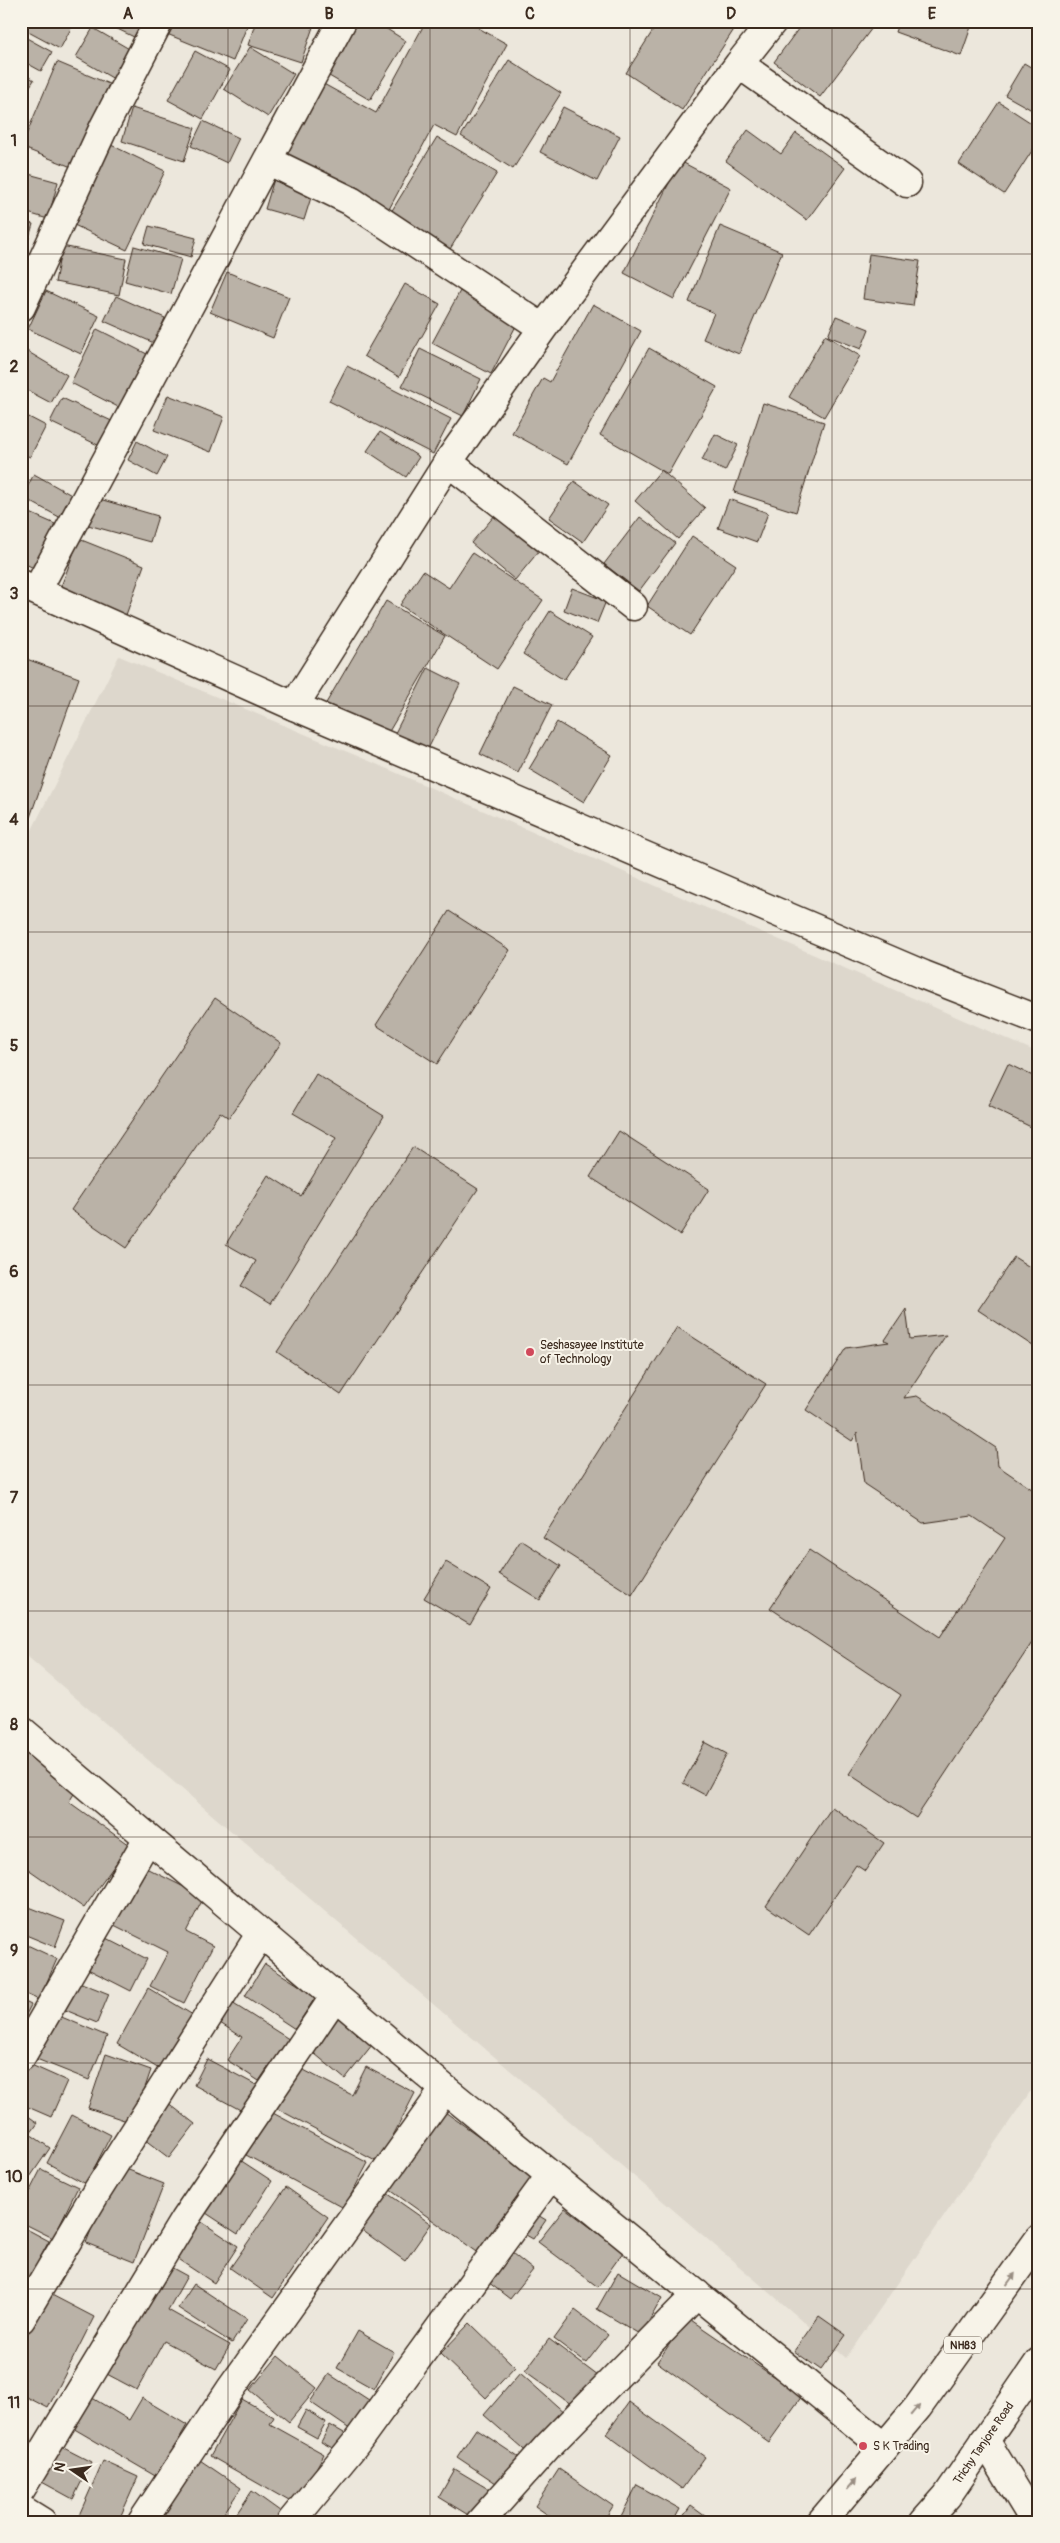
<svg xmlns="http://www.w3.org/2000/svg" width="1060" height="2543" viewBox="0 0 1060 2543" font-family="Pangolin,sans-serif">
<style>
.built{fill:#ddd7cc}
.building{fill:#bab2a7;stroke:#3b2a1e}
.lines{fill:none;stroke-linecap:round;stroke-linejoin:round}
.street-casing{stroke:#3b2a1e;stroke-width:31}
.secondary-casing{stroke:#3b2a1e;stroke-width:31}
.highway-casing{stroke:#3b2a1e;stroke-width:31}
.street{stroke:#f7f3e8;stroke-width:28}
.secondary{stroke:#f7f3e8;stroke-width:28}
.highway{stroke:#f7f3e8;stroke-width:28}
.oneway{fill:#998e83}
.grid{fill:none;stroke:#3b2a1e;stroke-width:1;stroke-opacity:0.55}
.poi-dot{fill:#d1495b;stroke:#f7f3e8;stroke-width:2}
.labels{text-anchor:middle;stroke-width:4;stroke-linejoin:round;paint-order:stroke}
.shield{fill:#f7f3e8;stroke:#73665b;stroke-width:1}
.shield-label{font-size:11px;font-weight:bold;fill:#3b2a1e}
.poi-label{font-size:12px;fill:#3b2a1e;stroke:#f7f3e8;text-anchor:start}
.street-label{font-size:12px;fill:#3b2a1e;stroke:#f7f3e8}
.neatline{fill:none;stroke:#3b2a1e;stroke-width:2}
.grid-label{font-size:16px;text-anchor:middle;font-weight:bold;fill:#3b2a1e}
</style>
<rect width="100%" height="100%" fill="#ece7dc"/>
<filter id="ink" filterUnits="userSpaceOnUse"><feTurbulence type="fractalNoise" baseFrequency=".02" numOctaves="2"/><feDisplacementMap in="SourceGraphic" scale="10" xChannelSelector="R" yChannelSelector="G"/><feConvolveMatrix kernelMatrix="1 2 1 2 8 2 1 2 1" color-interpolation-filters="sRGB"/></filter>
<g filter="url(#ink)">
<path class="built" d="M119 656 374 763 1039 1053V2079L846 2358 21 1651V852Z"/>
<path class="building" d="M23 21H75L60 49 21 28Z
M101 21H142L134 37Z
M172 21H249L233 61 167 34Z
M256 21H295L313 27 301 62 248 45Z
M355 21H374L406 41 370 100 324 73Z
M426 21H466L507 44 457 137 434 125 388 211 282 153 320 82 376 113Z
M659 21H717L733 31 682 110 626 73Z
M804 21H871L875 24 820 97 774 62Z
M899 21H973L961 56 895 32Z
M93 28 131 50 114 79 76 57Z
M23 36 52 52 41 71 21 60Z
M250 47 294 74 268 117 224 89Z
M195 51 230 70 203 119 168 100Z
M509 60 561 93 513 169 461 136Z
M57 62 109 84 74 168 21 147Z
M1024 63 1039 72V114L1005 95Z
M21 72 34 80 22 98H21Z
M999 102 1039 128V140L1004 194 959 164Z
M563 107 620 136 597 181 540 152Z
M132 108 195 128 184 161 122 141Z
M203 121 239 138 227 163 191 146Z
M748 130 781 154 796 133 845 168 807 220 726 161Z
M437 137 497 173 447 254 388 217Z
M111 145 165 171 127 250 72 224Z
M680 161 731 188 674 299 624 273Z
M21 172 58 182 48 219 21 211Z
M274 179 313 191 304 220 265 209Z
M21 221 33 224 21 265Z
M149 226 196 238 191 257 144 244Z
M720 226 782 252 739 354 703 339 714 313 689 302Z
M62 246 126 259 119 295 55 282Z
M134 246 181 259 171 294 125 281Z
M869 254 920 261 913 306 863 299Z
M227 272 289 297 273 338 210 312Z
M405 284 440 304 399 377 364 356Z
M46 291 99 316 81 354 28 329Z
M460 291 518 322 491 374 432 343Z
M116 296 165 318 154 343 104 321Z
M593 304 641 331 568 464 512 433 543 378 550 382Z
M836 316 869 329 861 349 828 336Z
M97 329 149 355 122 409 71 383Z
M825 335 860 356 824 417 789 397Z
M649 348 717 387 668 474 600 435Z
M420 349 481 379 463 416 402 386Z
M25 350 67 375 51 403 21 387V357Z
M347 366 451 419 433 454 329 401Z
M168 395 224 417 211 452 154 430Z
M62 398 116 423 104 448 50 422Z
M763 403 824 422 796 512 734 492Z
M21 413 46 426 30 457 21 453Z
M380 432 419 457 406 477 367 451Z
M715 434 738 445 725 471 702 460Z
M137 441 167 457 157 476 128 460Z
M661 470 705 508 678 539 635 501Z
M34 474 75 497 63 519 22 497Z
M574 481 608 505 583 542 549 518Z
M96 498 158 516 150 542 88 525Z
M729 499 768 513 757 542 718 528Z
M21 509 55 524 36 569 21 562Z
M496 514 539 551 515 580 471 543Z
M640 517 675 543 639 591 604 564Z
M692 536 736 565 690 635 647 606Z
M79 539 144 565 126 615 60 589Z
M472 553 543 600 497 669 400 605 423 571 449 588Z
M572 588 606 601 597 623 564 610Z
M386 601 445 636 384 740 325 705Z
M550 611 592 637 564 680 523 654Z
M21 657 79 678 29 820 21 817Z
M428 668 460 684 427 751 394 735Z
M513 686 552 705 518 773 480 754Z
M557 722 612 755 584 802 529 769Z
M449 911 510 950 437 1064 376 1025Z
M215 998 281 1043 229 1118 220 1112 126 1248 71 1210Z
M1008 1064 1039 1079V1121L1035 1129 988 1106Z
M316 1074 384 1116 270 1304 241 1286 256 1261 226 1244 268 1175 301 1196 336 1138 293 1113Z
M619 1131 709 1189 680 1235 590 1177Z
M413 1147 478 1189 341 1395 277 1352Z
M1014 1257 1039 1273V1350L978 1310Z
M906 1309 910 1339 946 1335 904 1398 917 1396 996 1448 998 1466 1039 1494V1632L916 1818 849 1774 901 1695 770 1608 809 1550 940 1637 1005 1538 972 1516 923 1523 864 1484 857 1433 852 1441 806 1410 846 1348 889 1342 885 1340Z
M677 1327 766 1384 632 1595 543 1538Z
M521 1540 561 1566 540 1600 499 1574Z
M446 1562 491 1589 470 1625 424 1598Z
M705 1742 727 1754 705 1795 683 1783Z
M26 1751 78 1787 69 1802 129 1845 84 1908 28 1869 21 1879V1758Z
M832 1807 884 1843 865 1871 856 1865 809 1935 766 1906Z
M140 1865 204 1897 186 1932 213 1946 184 2003 150 1986 168 1952 110 1923Z
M29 1907 65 1921 55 1947 21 1933V1925Z
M96 1933 147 1959 131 1991 80 1965Z
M21 1942 57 1959 39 2000 21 1992Z
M265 1964 316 1996 295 2029 245 1996Z
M69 1978 109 1994 97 2023 58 2007Z
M148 1988 193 2015 161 2070 117 2044Z
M21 2000 31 2005 21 2024Z
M232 2003 295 2043 279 2068 271 2063 259 2081 227 2060 242 2037 220 2023Z
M52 2013 107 2036 89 2080 34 2058Z
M335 2015 372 2045 345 2079 309 2049Z
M106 2054 151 2070 133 2123 88 2108Z
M207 2059 260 2087 246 2113 194 2085Z
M29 2064 67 2081 51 2117 21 2104V2080Z
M296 2066 352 2095 366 2067 415 2093 379 2163 274 2107Z
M167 2102 195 2124 169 2158 140 2136Z
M21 2111 38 2123 30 2134 50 2148 28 2180 21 2175Z
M269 2111 368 2163 344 2208 246 2155Z
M445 2112 542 2181 487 2259 386 2187Z
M72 2115 111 2135 86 2184 47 2163Z
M240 2160 272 2181 238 2234 206 2213Z
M116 2165 164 2184 134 2262 86 2243Z
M41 2169 78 2187 53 2238 21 2222V2208Z
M286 2187 328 2217 273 2298 230 2268Z
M384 2191 431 2224 405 2261 359 2228Z
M565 2208 623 2252 598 2287 538 2242Z
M531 2211 546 2220 533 2239 519 2231Z
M194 2217 238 2246 214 2283 170 2254Z
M21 2226 49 2241 21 2294Z
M512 2253 533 2270 510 2299 488 2282Z
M165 2264 187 2276 168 2310 230 2345 216 2369 164 2341 137 2390 105 2373Z
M618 2272 662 2298 641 2335 597 2309Z
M194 2284 247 2319 232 2343 178 2308Z
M46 2292 94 2317 48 2408 21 2394V2340Z
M575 2310 608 2335 586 2363 554 2339Z
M819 2316 846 2335 821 2370 794 2351Z
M688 2318 802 2396 769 2442 657 2362Z
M470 2323 515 2367 486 2398 440 2354Z
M358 2331 394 2352 374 2389 337 2368Z
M549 2339 598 2376 575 2407 525 2371Z
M278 2356 317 2388 289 2422 250 2390Z
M520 2373 566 2414 530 2455 484 2415Z
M329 2374 372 2402 354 2432 310 2402Z
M89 2396 129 2420 142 2398 187 2425 157 2477 71 2427Z
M242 2399 274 2417 270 2424 324 2454 296 2505 210 2456Z
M629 2402 705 2457 682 2489 606 2434Z
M306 2410 326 2422 317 2438 297 2427Z
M330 2425 351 2437 342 2453 321 2442Z
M476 2429 521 2459 502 2487 457 2457Z
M58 2445 91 2462 73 2499 40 2481Z
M194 2456 241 2488 218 2522H167L155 2514Z
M103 2461 138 2477 118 2522H76Z
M455 2469 495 2493 478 2521 439 2497Z
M559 2469 613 2506 603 2522H558L535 2506Z
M637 2485 680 2509 673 2522H618Z
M252 2491 284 2514 278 2522H250L237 2513Z
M691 2506 713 2522H679Z"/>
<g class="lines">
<defs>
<path id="street" d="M739 64 907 183
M269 161 351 201 543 328
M21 307 104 127 159 21
M448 462 633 606
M37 590 342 21
M294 706 448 462 543 328 739 64 773 21
M21 1730 445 2089 884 2447
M21 2057 148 1838
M21 2319 94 2196 261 1933
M985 2440 1035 2522
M21 2489 184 2220 335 1996
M21 2509 42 2522
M142 2522 230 2390 445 2089
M291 2522 356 2443 551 2175
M480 2522 548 2446 697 2294"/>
<path id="secondary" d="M21 584 294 706 924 975 1039 1020"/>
<g id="highway">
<path d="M821 2522 918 2407 1039 2239"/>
<path id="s1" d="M924 2522 947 2496 1039 2362"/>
</g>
</defs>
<use href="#street" class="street-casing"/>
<use href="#secondary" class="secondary-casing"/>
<use href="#highway" class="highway-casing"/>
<use href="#street" class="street"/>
<use href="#secondary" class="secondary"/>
<use href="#highway" class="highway"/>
</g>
<defs><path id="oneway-solid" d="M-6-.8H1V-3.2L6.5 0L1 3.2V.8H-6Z" transform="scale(1.25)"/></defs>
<g class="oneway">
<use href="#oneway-solid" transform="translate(1011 2279) rotate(-54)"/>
<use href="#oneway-solid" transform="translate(915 2410) rotate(-50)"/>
<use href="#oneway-solid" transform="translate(852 2484) rotate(-50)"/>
</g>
</g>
<path class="grid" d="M228 21V2522M430 21V2522M630 21V2522M832 21V2522M21 254H1039M21 480H1039M21 706H1039M21 932H1039M21 1158H1039M21 1385H1039M21 1611H1039M21 1837H1039M21 2063H1039M21 2289H1039"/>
<g class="poi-dot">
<circle cx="530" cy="1352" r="5"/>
<circle cx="863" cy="2446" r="5"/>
</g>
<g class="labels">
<rect class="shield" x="944" y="2336.5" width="38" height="17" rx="4"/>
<g class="shield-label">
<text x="963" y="2349">NH83</text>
</g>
<g class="poi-label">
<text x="540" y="1349">Seshasayee Institute<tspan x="540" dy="14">of Technology</tspan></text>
<text x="873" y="2450">S K Trading</text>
</g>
<g class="street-label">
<text dy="4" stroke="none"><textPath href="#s1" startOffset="99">Trichy Tanjore Road</textPath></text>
</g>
</g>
<rect width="1060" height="2543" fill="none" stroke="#f7f3e8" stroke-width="55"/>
<g transform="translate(72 2470) rotate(283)" stroke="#f7f3e8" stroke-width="4" paint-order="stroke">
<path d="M0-4L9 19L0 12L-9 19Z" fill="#3b2a1e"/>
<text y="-8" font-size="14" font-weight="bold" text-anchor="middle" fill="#3b2a1e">N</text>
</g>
<rect x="28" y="28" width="1004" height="2488" class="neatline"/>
<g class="grid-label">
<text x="128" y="19">A</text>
<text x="329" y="19">B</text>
<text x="530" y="19">C</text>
<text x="731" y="19">D</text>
<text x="932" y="19">E</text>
<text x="14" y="146">1</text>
<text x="14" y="372">2</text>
<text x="14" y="599">3</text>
<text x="14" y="825">4</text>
<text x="14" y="1051">5</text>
<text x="14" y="1277">6</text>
<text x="14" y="1503">7</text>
<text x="14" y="1730">8</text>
<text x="14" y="1956">9</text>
<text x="14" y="2182">10</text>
<text x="14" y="2408">11</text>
</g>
</svg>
